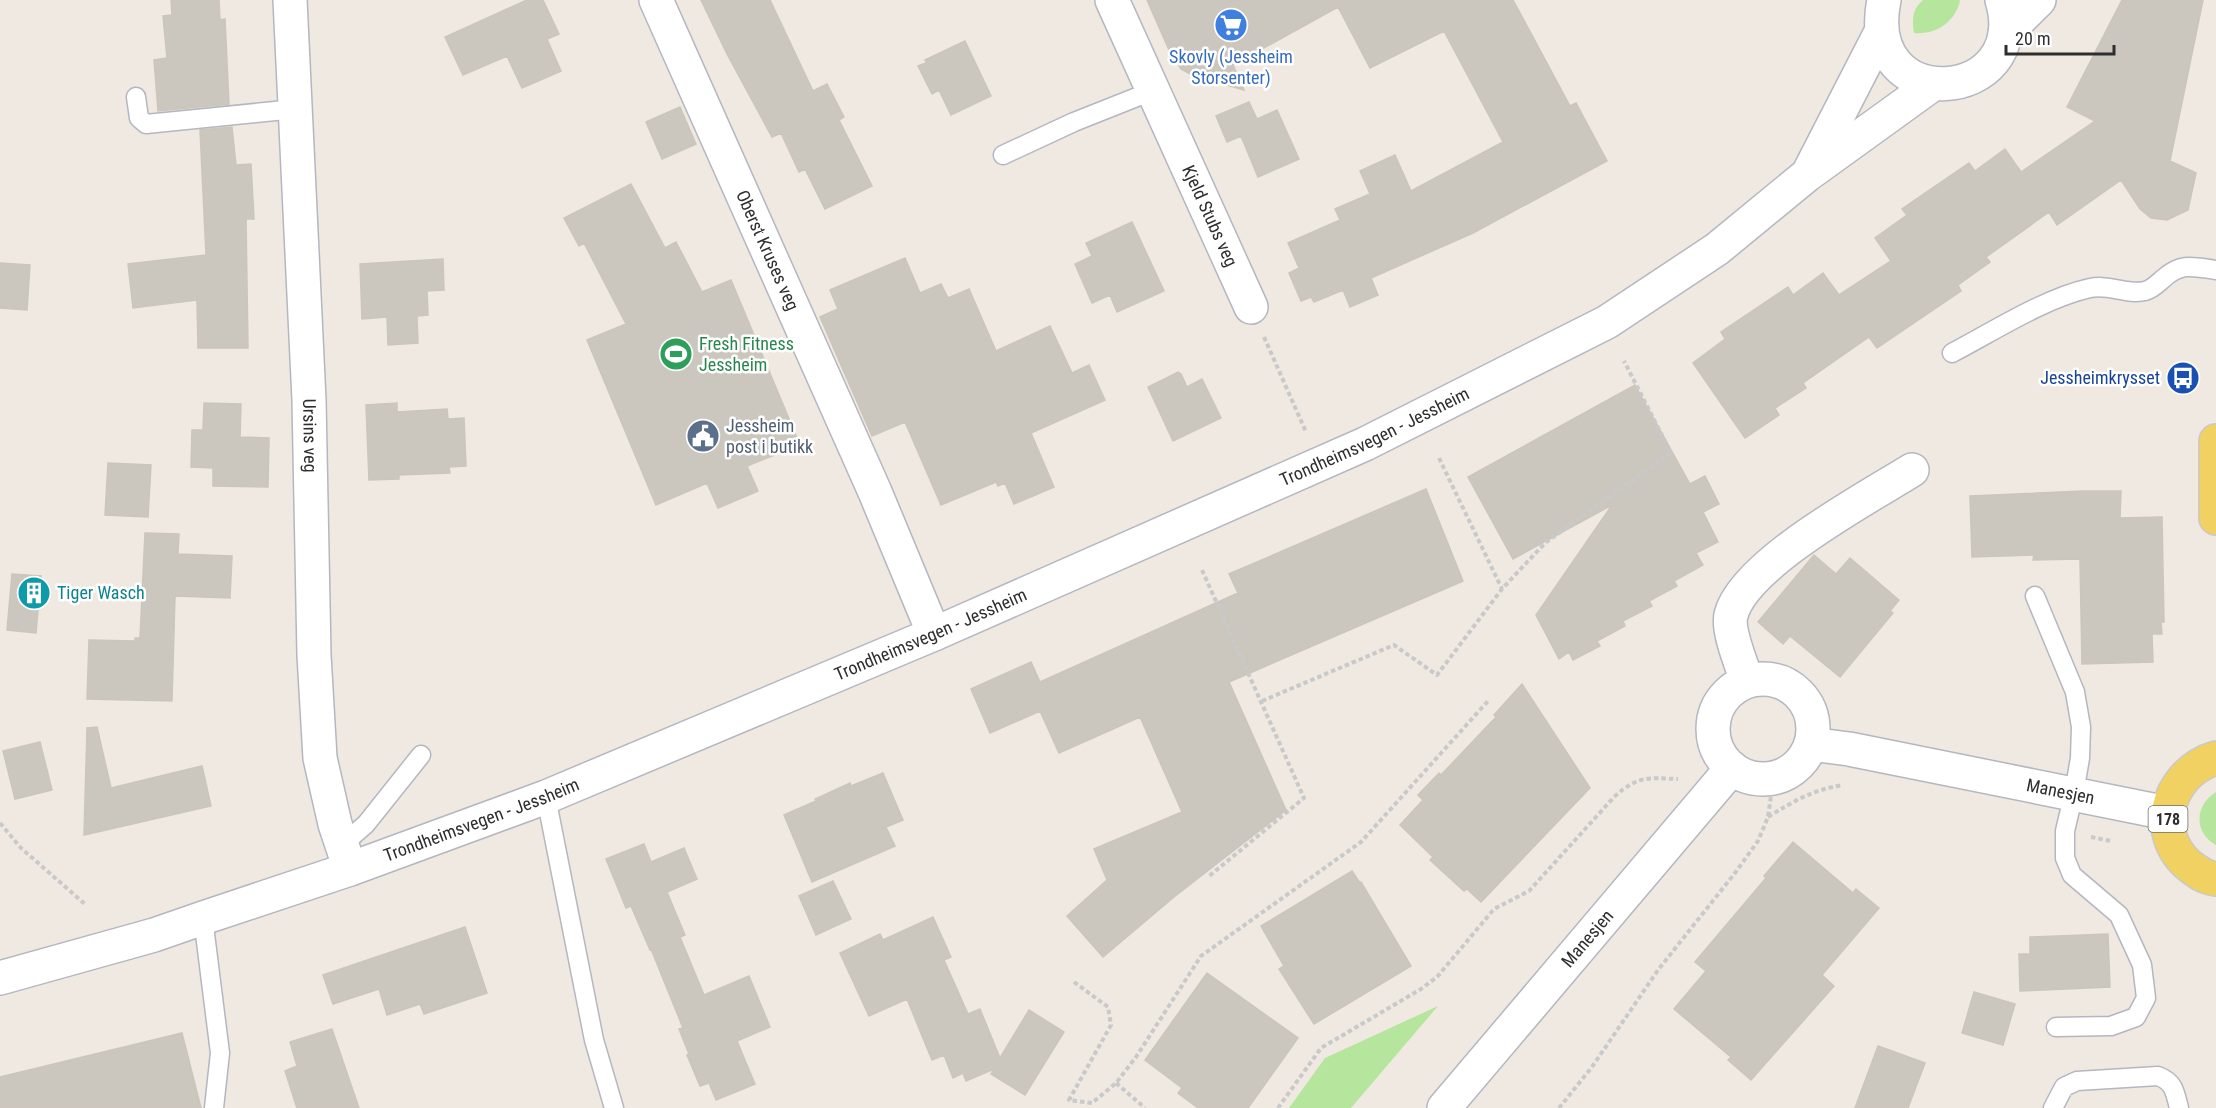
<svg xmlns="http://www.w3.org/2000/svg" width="2216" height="1108" viewBox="0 0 2216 1108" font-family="'Roboto Condensed',sans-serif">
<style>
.green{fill:#b6e59e}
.building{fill:#cbc7bf;stroke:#cbc5ba;stroke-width:1.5}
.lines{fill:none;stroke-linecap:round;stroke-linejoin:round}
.lane-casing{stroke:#b4b7c1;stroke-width:21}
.street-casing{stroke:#b4b7c1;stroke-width:36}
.secondary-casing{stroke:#b4b7c1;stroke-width:36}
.primary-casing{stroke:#c9c9c9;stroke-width:36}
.path{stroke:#c9c9c9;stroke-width:4;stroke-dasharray:4.5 3;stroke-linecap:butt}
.lane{stroke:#fff;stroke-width:18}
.street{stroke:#fff;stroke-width:33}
.secondary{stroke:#fff;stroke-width:33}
.primary{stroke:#f2d163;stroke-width:33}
.labels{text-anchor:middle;stroke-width:5;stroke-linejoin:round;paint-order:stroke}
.shield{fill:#fff;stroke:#6d6d6d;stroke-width:1.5}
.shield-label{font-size:16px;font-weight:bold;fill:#2e2e2e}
.shop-label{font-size:18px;fill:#366cbe;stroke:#fff}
.street-label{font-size:18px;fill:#2e2e2e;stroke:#fff}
.leisure-label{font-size:18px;fill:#27864d;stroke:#fff;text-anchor:start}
.transit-label{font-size:18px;fill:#164399;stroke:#fff;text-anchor:end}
.service-label{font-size:18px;fill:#4e5e75;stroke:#fff;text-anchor:start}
.culture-label{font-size:18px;fill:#0d838f;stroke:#fff;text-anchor:start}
</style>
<rect width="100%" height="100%" fill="#efe9e1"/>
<path class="green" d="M1923 0H1959L1960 1C1955 22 1936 35 1914 33 1912 20 1912 9 1923 0Z
M2216 792V845C2193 832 2195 805 2216 792Z
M1438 1006 1351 1108H1289L1325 1058Z"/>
<path class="building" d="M171 0H219L220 20 225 19 229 104 158 111 154 60 167 58 163 16 172 15Z
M527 0H543L559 34 547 39 561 71 522 88 507 56 463 75 445 37Z
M701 0H770L813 91 827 84 844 117 839 120 872 186 825 209 805 169 799 172 781 133 772 137 727 54Z
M1147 0H1513L1570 106 1576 103 1607 161 1473 233 1371 278 1378 295 1350 307 1343 290 1314 302 1311 297 1301 301 1289 273 1299 268 1288 243 1340 220 1335 209 1370 194 1360 171 1395 155 1411 191 1503 142 1444 31 1370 68 1338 7 1233 65 1244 90 1192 75 1181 69 1169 50Z
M2122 0H2203L2170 161 2196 173 2188 210 2167 220 2151 218 2140 209 2121 180 2057 225 2049 212 1986 257 1990 262 1958 285 1961 291 1877 348 1869 337 1803 383 1806 388 1775 408 1779 415 1745 438 1693 363 1725 339 1721 332 1788 287 1793 295 1823 273 1839 295 1891 261 1875 238 1907 215 1902 209 1969 163 1975 171 2005 149 2021 172 2095 121 2067 107Z
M965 41 991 96 951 115 939 90 932 94 918 66 926 63 925 60Z
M1249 102 1257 119 1277 110 1299 159 1258 177 1241 136 1227 142 1216 116Z
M680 107 696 144 662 159 646 122Z
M232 127 236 165 251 164 254 219H246L248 348H198L197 300 133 308 128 264 206 255 200 130Z
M631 184 665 248 676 242 702 292 731 280 800 445 747 466 758 491 718 508 707 483 656 505 587 340 626 324 584 243 579 246 564 218Z
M1132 222 1164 291 1117 312 1110 295 1092 303 1075 264 1092 256 1086 243Z
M905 258 920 293 941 284 948 298 969 289 996 351 1050 326 1072 373 1089 365 1105 400 1031 433 1054 487 1014 504 1005 483 998 486 996 482 941 505 905 422 872 436 820 317 838 309 830 290Z
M443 259 444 290 427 291 428 315 417 316 418 343 388 345 387 317 362 319 360 264Z
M0 263 30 265 27 310 0 308Z
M1178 372 1181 374 1187 387 1202 379 1221 418 1173 441 1148 387Z
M1635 385 1690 484 1705 476 1719 504 1703 512 1718 542 1696 553 1703 565 1674 581 1677 586 1649 601 1652 606 1623 621 1625 626 1597 641 1600 646 1573 660 1569 652 1559 659 1536 615 1612 505 1513 559 1468 477Z
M204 403 241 404 240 437 269 438 268 487 213 486V468L191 467 192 430H203Z
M397 403V412L447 409 448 419 464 418 466 466 449 467 450 473 399 475V479L369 480 366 405Z
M108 463 151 465 148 517 105 515Z
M1426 489 1463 581 1229 682 1286 810 1174 897 1103 957 1067 916 1107 880 1094 849 1182 812 1140 717 1059 753 1040 711 990 733 971 689 1031 662 1040 682 1238 593 1229 574Z
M2083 491H2121L2120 518 2162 517 2164 622H2161L2162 634H2152L2153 662 2082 664 2080 559 2033 560 2034 555 1972 557 1970 496Z
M145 533 179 534 178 554 232 556 230 598 175 596 172 701 87 699 89 640 135 641V638H140Z
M1814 555 1836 574 1850 558 1899 600 1890 611 1893 613 1840 677 1790 636 1783 644 1758 622Z
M12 574 41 576 36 633 7 630Z
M1522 684 1590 788 1481 902 1467 889 1464 891 1430 860 1433 857 1400 825 1423 800 1418 795 1439 773 1441 775 1496 717 1494 715Z
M97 727 111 788 202 766 211 806 84 835 87 728Z
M40 742 52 790 15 799 3 751Z
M883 773 903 820 886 827 895 846 812 882 784 815 816 801 815 799 850 783 851 786Z
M1793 842 1853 893 1856 889 1879 908 1822 975 1834 986 1751 1080 1728 1060 1731 1057 1674 1009 1706 971 1695 962 1766 878 1764 876Z
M644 844 651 862 684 848 697 879 667 892 685 935 680 937 704 995 749 976 770 1027 737 1041 755 1084 716 1100 709 1083 700 1086 687 1055 689 1054 679 1029 683 1028 651 949 650 950 631 906 626 908 606 859Z
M1352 871 1360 883 1361 882 1411 966 1314 1024 1279 969 1284 966 1261 926Z
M833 881 851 919 816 935 799 896Z
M933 917 951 957 944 960 968 1014 980 1009 1000 1058 1029 1010 1064 1032 1025 1095 991 1074 994 1069 966 1081 963 1073 953 1078 944 1055 932 1060 907 999 869 1016 840 953 880 934 883 940Z
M465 927 487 993 424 1014 420 1004 387 1015 379 989 333 1004 323 975Z
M2108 934 2110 987 2020 991 2019 954H2030V937Z
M1207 973 1298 1038 1248 1108H1198L1178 1093 1182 1088 1145 1060Z
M1974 992 2015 1004 2003 1045 1962 1033Z
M332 1029 359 1108H297L285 1071 297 1066 290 1042Z
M182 1033 201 1108H0V1077Z
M1878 1046 1925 1063 1908 1108H1855Z"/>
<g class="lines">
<defs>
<path id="lane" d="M136 97 139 118 146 124 295 109
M1003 155 1074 122 1152 91
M1952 353C1994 331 2045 298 2090 288 2109 284 2128 295 2145 291 2153 289 2158 283 2164 278 2182 262 2194 267 2216 270
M2035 596 2075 692 2081 727 2080 758 2074 793 2065 831V858L2072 875 2119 915 2142 965 2146 998 2136 1017 2111 1026 2056 1027
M546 797 594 1040 614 1108
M342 845 366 824 421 755
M203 918 220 1053 214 1108
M2053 1108 2064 1087 2077 1081 2158 1076C2174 1082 2175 1092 2179 1108"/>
<g id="street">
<path id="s1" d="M290 0 309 400 314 655 320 758 335 824 350 869"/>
<path id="s2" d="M656 0 875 492 934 634"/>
<path id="s3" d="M1112 0 1251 307"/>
<circle cx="1763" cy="729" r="50"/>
<path d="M1747 681C1742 666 1727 630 1731 615 1744 564 1867 498 1912 470"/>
<path id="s4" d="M1811 744 1849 749 2167 813"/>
<path id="s5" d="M1444 1108 1732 768"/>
</g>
<g id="secondary">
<path d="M1884 0C1860 118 2033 105 2002 0"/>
<path d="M2005 34 2039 0"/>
<path d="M1810 170 1881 32"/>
<path id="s6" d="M0 978 154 935 203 918 350 869 546 797 934 634 1365 444 1607 322 1717 249 1807 175 1933 84"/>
</g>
<path id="primary" d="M2216 441V518
M2216 758C2165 773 2149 839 2195 870 2202 875 2207 878 2216 879"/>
</defs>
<use href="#lane" class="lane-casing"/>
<use href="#street" class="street-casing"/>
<use href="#secondary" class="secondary-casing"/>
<use href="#primary" class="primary-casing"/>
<path class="path" d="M1264 337 1306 432
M1439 458 1502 589
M1202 570 1304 798 1208 877
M1262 701 1394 645 1437 675 1502 589 1545 543 1671 453 1624 361
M1768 817C1794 801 1812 790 1843 785
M0 823 21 848 86 905
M2091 837 2111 841
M1074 982 1108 1007 1111 1025 1069 1100 1092 1103 1116 1083 1136 1057 1201 956 1361 842 1488 701
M1116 1083 1145 1108
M1278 1108 1321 1048 1421 989 1437 977 1494 909 1529 891 1615 796C1639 775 1648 778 1678 779
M1559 1108 1592 1067 1658 970 1735 873 1758 841 1768 817 1771 796 1782 776"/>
<use href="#lane" class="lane"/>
<use href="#street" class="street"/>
<use href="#secondary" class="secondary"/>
<use href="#primary" class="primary"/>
</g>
<defs>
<symbol id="supermarket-disc" viewBox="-11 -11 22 22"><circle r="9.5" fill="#3f7fe0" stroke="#fff"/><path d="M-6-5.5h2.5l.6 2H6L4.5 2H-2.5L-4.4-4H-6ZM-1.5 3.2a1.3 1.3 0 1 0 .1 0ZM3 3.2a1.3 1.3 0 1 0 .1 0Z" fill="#fff"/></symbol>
<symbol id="stadium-disc" viewBox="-11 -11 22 22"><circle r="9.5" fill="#2e9e5b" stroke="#fff"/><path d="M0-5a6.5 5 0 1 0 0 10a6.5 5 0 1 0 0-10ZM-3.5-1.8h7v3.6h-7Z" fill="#fff"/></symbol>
<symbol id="bus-disc" viewBox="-11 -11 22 22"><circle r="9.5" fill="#1a4fb4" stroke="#fff"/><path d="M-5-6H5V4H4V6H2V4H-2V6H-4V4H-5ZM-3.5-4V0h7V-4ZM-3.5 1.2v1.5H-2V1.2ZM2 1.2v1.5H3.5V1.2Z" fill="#fff"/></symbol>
<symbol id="civic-disc" viewBox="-11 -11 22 22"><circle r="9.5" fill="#5c6f8a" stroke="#fff"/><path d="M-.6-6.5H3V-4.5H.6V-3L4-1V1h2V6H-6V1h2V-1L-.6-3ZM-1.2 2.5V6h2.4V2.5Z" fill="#fff"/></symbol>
<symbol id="building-disc" viewBox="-11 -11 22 22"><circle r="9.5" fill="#0f9aa8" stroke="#fff"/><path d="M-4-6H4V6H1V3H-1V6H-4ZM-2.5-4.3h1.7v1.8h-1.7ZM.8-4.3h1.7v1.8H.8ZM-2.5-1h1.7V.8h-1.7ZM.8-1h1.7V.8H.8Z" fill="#fff"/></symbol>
</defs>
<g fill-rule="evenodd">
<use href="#supermarket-disc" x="1212" y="6" width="38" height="38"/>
<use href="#stadium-disc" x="657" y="335" width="38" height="38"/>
<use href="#bus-disc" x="2164" y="359" width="38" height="38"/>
<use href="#civic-disc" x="684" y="417" width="38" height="38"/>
<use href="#building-disc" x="15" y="574" width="38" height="38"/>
</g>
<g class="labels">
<rect class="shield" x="2148.5" y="806" width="39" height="26" rx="4.5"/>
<g class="shield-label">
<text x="2168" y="825">178</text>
</g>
<g class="shop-label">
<text x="1231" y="63">Skovly (Jessheim<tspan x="1231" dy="21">Storsenter)</tspan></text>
</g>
<g class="street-label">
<text dy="6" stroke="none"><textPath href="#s3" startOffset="237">Kjeld Stubs veg</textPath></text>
<text dy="6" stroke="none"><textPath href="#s2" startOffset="274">Oberst Kruses veg</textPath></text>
<text dy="6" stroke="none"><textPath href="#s6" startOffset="1479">Trondheimsvegen - Jessheim</textPath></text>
<text dy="6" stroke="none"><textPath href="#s1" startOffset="436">Ursins veg</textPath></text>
<text dy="6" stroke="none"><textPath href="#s6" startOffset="993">Trondheimsvegen - Jessheim</textPath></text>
<text dy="6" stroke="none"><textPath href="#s4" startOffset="254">Manesjen</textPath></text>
<text dy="6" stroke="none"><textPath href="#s6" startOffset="507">Trondheimsvegen - Jessheim</textPath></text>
<text dy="6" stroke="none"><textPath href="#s5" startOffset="222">Manesjen</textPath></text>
</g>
<g class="leisure-label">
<text x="699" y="350">Fresh Fitness<tspan x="699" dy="21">Jessheim</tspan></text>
</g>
<g class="transit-label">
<text x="2160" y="384">Jessheimkrysset</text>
</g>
<g class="service-label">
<text x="726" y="432">Jessheim<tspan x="726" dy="21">post i butikk</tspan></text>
</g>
<g class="culture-label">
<text x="57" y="599">Tiger Wasch</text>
</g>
</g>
<path d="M2006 45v9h108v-9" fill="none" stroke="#2e2e2e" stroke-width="3"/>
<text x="2015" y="45" font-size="18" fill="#2e2e2e" stroke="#ffffff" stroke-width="4.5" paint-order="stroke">20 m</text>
</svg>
